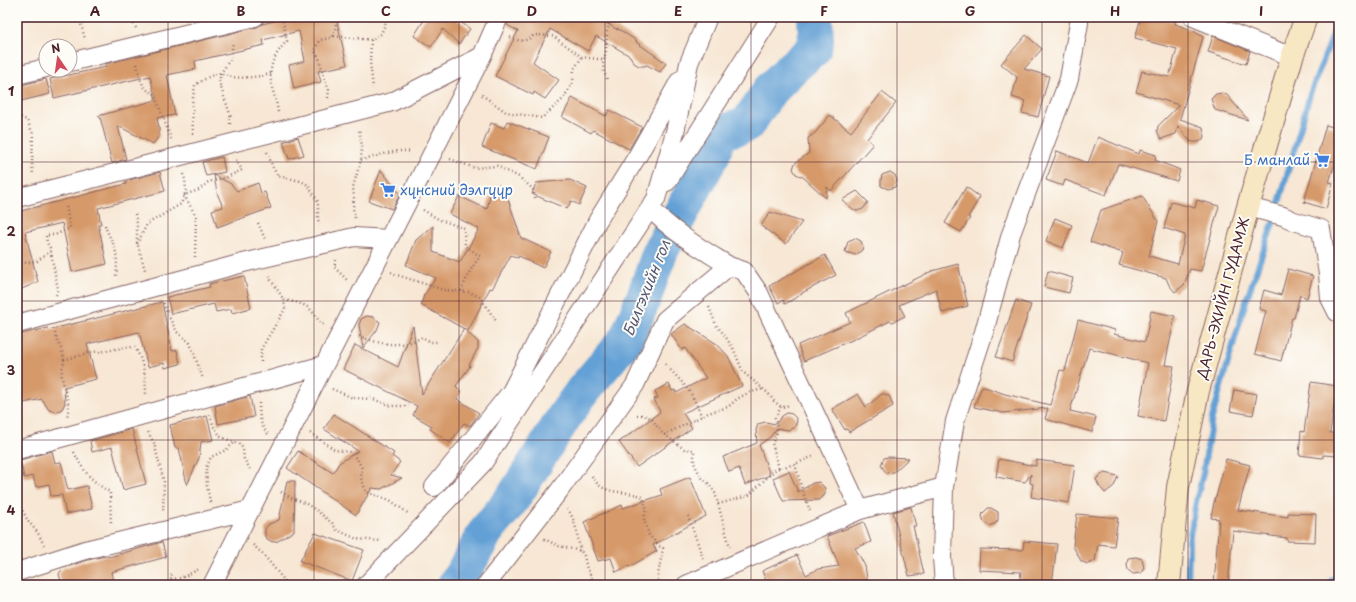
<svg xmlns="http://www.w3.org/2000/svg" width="1356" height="602" viewBox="0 0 1356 602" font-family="'Playpen Sans',sans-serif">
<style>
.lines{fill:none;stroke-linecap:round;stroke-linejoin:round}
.stream{stroke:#64a0d5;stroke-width:6}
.river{stroke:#64a0d5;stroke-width:36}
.building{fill:#d69969}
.minor-casing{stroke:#876566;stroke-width:20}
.secondary-casing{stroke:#876566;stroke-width:24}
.path{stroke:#876566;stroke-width:2.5;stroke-dasharray:1 3;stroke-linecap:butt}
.minor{stroke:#fff;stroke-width:18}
.secondary{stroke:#f8e7c3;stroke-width:22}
.grid{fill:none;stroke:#4a1f2b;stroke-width:1;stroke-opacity:0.55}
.labels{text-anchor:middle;stroke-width:4;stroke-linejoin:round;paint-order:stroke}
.shop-label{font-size:14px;fill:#366cbe;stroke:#fdfcf7;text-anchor:end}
.street-label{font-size:14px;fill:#4a1f2b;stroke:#fdfcf7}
.water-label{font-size:15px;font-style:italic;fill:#565977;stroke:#fdfcf7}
.neatline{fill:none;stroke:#4a1f2b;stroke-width:1.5}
.grid-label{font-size:13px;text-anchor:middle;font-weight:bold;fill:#4a1f2b}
</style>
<rect width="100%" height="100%" fill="#fdfcf7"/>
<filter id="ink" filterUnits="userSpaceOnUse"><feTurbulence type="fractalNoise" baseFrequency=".025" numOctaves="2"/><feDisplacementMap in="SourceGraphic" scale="8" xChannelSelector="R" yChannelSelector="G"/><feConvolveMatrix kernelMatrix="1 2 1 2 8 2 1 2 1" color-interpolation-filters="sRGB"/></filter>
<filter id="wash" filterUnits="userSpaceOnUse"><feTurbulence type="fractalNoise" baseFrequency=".012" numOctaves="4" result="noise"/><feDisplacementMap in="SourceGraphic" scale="16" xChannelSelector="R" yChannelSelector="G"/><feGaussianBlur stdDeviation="0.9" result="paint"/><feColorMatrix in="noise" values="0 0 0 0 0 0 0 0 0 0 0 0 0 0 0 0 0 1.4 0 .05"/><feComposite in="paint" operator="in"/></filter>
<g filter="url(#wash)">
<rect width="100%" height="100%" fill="#f7e7d4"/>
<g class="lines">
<path class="stream" d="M1188 585 1189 541 1196 502 1203 473 1212 418 1245 304 1275 217 1310 94 1331 40 1338 17
M1329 585 1331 581 1339 575"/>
<path class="river" d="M455 585 464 571 486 531 513 498 566 414 584 389 627 338 644 297 660 252 713 153C715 148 716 142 719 137 725 127 740 130 748 123L770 90 791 69 813 50 816 41 815 17"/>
</g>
<g id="blocks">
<path class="building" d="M291 17H336L347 65 318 71 321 82 294 89 289 65 305 61 299 31 263 40 264 45 195 61 196 69 167 75 175 115 157 118 159 128V136L153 144 118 126 126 159 112 163 100 117 98 116 156 100 150 76 54 98 50 79 106 67 105 64 257 27 262 24Z
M426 17H454L470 29 459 44 443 29 431 47 414 36Z
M509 17H596L618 30 617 28 637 41 636 42 666 63 660 72 647 65 645 66H639L634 63 630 56 596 36 588 51 550 29 533 62 559 80 545 99 534 92 533 95 495 76 518 31 507 25Z
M1141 17H1158L1176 22 1175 24 1192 30 1203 37 1180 119 1203 127 1204 136 1203 139 1199 142H1193L1190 141 1178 126 1176 134 1161 139 1157 131 1158 126 1179 105 1136 92 1142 71 1169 77 1177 49 1135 38Z
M1026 35 1042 49 1024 69 1049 76 1038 117 1022 113 1025 101 1012 97 1017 77 1001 64Z
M1213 36 1250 51 1246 64 1208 52Z
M46 79 50 94 17 102V86Z
M882 92 896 103 867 139 873 144 831 191 827 187 826 198 803 177 796 174 793 169 795 163 809 153 808 138 815 133 830 115 851 132Z
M1222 93 1227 95 1248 120 1215 110 1211 99 1216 94Z
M572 98 606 116 609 110 642 127 629 149 593 130 591 133 562 117Z
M507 121 549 137 537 169 482 147 491 123 504 128Z
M1326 125 1339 129V151L1329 182 1333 183 1326 209 1304 202Z
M298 137 304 155 289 159 283 142Z
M1098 137 1139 154 1140 150 1156 155 1155 160 1180 170 1177 181 1118 164 1106 195 1065 180 1063 186 1046 180 1057 151 1088 163Z
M222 157 225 172 206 176 202 162Z
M381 170 400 194 392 209 369 201Z
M160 172 165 191 98 208 101 224H98L107 264 72 272 62 223 25 232 38 282 17 291V212L126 184V181Z
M890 172 895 175 897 181 895 187 888 189 881 186V180L882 175Z
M214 175 231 184 237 191 258 183 261 193 265 192 271 208 217 227 212 210 223 207 217 193Z
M570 180 587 188 579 205 571 201 567 209 532 194 536 183Z
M499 185 505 190 521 238 551 252 543 268 519 256 518 258 511 255 492 289 490 288 468 331 421 305 424 295 436 278 406 265 416 240 433 226V252L460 262 479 229 450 214 459 196 487 209 492 188Z
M966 187 980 197 968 217 970 218 961 232 945 223Z
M857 191 868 202 863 209 857 211 854 210 842 200Z
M1142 196 1158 221 1149 256 1178 264 1185 235 1164 228 1171 202 1195 208 1197 200 1219 206 1201 271 1190 269 1184 285 1175 292 1169 285 1166 278 1119 265 1123 253 1090 242 1101 210Z
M770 212 802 222 786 244 761 226Z
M1055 218 1072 225 1063 248 1046 241Z
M855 238 861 241 863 247 862 250 856 255 845 252 848 241Z
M825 255 836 275 802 293V294L785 304 783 300 778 303 769 286Z
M958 264 968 306 942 313 936 289 899 305 905 316 893 322 890 321 852 340 804 361 798 345 850 322 846 313 932 271Z
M1288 269 1313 276 1307 298 1300 295 1294 318H1292L1281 361 1255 354 1266 311 1259 309 1264 290 1281 295Z
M1048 271 1073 278 1069 293 1044 287Z
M244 276 251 308 232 313 231 309 216 312 214 304 171 314 167 297 210 287 209 284Z
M1016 300 1031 305 1012 362 996 357Z
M162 302 172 351 177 350 180 364 165 368 164 363 148 367 139 332 87 344 96 379 64 387 65 403 62 409 56 412 49 410 42 399 19 404 17 395V335L48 328V330Z
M1151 311 1175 316 1165 365 1174 366 1164 421 1138 416 1148 363 1089 348 1070 411 1096 417 1092 432 1045 419 1048 408 1003 413 974 407 982 386 1005 394 1050 405 1060 370 1065 371 1078 320 1115 330 1114 334 1145 342Z
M367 316 373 317 380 322 377 330 363 348 359 325 361 319Z
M685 324 717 344 728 356 742 386 683 413 692 428 637 467 619 442 660 412 654 399 658 398 655 391 669 384 672 391 675 390 676 393 706 378 685 348 682 350 671 334Z
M413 326 422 394 464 329 478 342V348L469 365 470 366 456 386 461 392 457 399 479 413 470 426 464 423 450 443 430 429 432 426 413 415 417 406 343 369 355 345 398 367Z
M1311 382 1337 386 1330 433H1339V456L1323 455V458L1299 455 1301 431 1304 432Z
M1234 390 1257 394 1253 415 1230 411Z
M858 394 866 407 882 394H885L890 397 893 406 849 432 847 429 845 430 832 409Z
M250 396 254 417 218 424 215 406Z
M787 413 792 414 796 418 797 421 795 427 788 430 777 428 770 437 759 445 770 475 745 485 739 468 729 472 723 457 757 443 756 430 758 424 765 422 776 424 782 416Z
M334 414 394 453 392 456 400 462 391 475 402 478 381 489 372 488 356 515 287 468 298 451 333 473 339 463 358 451 324 429Z
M207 416 213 440 201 442 199 458 187 485 179 448H175L170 425Z
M132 429 146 484 123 490 112 447 92 452 90 441Z
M52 451 55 463 61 462 68 490 87 486 92 509 66 514 62 495 51 496 49 484 36 487 33 476 24 478 20 460Z
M888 457 909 458 894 472 886 473 881 465 884 458Z
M999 459 1036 466V460L1075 465 1069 503 1031 497 1033 484 1030 483 1031 474 1025 482 996 477Z
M1226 459 1250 465 1238 510 1288 517V513L1316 514 1315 542 1287 541V538L1233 531 1228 585H1214L1219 519 1211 518 1215 497H1216Z
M789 471 798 492 813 483 819 482 825 488V494L823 497 818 500 783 501 773 478Z
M1104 473 1118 476 1114 486 1105 493 1099 486 1096 479Z
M690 477 706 516 653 545 657 551 629 567 628 566 616 572 611 558 598 561 584 522 622 505 623 508 662 495 660 489Z
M287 481H295L294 531 278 541 272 542 266 538 265 536V529L269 524 279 520Z
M911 507 916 526H913L924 574 909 576 893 512Z
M988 508H991L998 512V520L996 523 990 526 984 522 982 516 983 513Z
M1077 514 1118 518 1114 546 1098 544 1095 561 1090 563 1087 564 1081 561 1073 546Z
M864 522 871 542 855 548 865 566 868 585H768L762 571 797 555 806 575 818 569 839 566 827 536Z
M315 533 364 550 352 581 300 561Z
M1024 541 1057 544 1052 585H1019L1021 572 979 570 980 549 1023 550Z
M162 542 166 557 111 572 114 585H62L59 574 60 572 64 568 88 560 105 556H108L109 557Z
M1136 557 1142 559 1144 568 1141 573 1133 574 1128 570 1127 565 1128 558Z"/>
</g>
</g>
<g filter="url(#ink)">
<use href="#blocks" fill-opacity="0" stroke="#876566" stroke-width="1"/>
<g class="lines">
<defs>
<path id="minor" d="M1193 17 1292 57
M70 62 255 17
M17 75 46 68
M667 182 771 17
M17 198 392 102 482 56
M1248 207 1283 216 1294 221 1321 229 1328 274 1330 298 1337 312H1339
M650 208C672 232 702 249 729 266
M17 324 243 263 354 237 388 239
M17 450 324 365
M434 487 511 392 598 220 638 155 680 80
M17 572 85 550 250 510
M212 585 482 56 499 17
M366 585 483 463 656 199 675 132 689 63 708 17
M486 585 559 491 635 385 665 320 729 266 744 271 759 293 860 510
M686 585 860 510 944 487
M944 585 942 557 944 487 955 421 984 332 1011 234 1069 79 1079 23V17"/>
<path id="secondary" d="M1169 585 1178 487 1198 391 1248 207 1292 57 1306 17"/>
</defs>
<use href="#minor" class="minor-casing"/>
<use href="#secondary" class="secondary-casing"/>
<path class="path" d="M79 17 85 39
M129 17 136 28
M334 36 372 40 381 34 388 17
M510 37C520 42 526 42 534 35L553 36 582 57 597 59H604
M371 40 370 62 373 88
M137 64C139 75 141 90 154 93L171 139
M607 79 604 72 603 64 606 51 607 32 611 17
M482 95 506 112 542 118 563 99 573 82 574 69 582 57
M328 98 329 90 325 80 319 58 314 50 320 40 330 38 334 35 336 28 335 17
M278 112C277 103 274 96 272 87 268 67 273 56 287 41L282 17
M17 116 27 120 33 134 32 163 33 175
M230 124V114L219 82 221 73 231 58 233 41
M193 134 192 104 195 85C204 80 211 74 221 73 236 81 255 77 271 74
M267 152 273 168 278 176 301 181 308 185 318 202V219L320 227
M450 159 475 168 497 166 519 177 533 189 536 201
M361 160C375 157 398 148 411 152
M423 210 440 220 464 228 465 246 480 256 470 271 461 291
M135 214 137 223V242L145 270
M355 218 353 208 354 197 353 187 361 160 362 146 359 129
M258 223 265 239
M105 225C107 233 111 238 114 246 118 256 117 266 116 277
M137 244 147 224 181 204 186 191 185 179 183 174
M195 257 196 216 184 195 199 190 208 182 227 177 242 170 236 160
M336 260 334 267 347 280
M17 264 37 261 51 251
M391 272 397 275 444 290 469 292 480 297 496 321
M56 295 58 289 50 248 47 243 46 235H55L70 228 66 205
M284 300C306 304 309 305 321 324L324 325
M164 303 167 313 177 332 190 343 203 379
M709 307 716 325 723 333 733 348 743 372 768 393 774 401 781 407H785L790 404
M55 333C57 341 63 350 64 359 64 364 61 371 62 377 64 392 71 401 67 417
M359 336C378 344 403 349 422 337L431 342H437
M64 360 92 352 106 351 121 348 135 347C144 363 146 378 146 395
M261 362V349L285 309 284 300 271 280 270 275
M665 364C673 373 682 381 689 391 695 399 697 408 702 416
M332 389 353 398 373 399 391 406H409
M259 403C259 414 260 426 268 434
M210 415 214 427 221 437 240 444 243 449 244 459 250 469
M637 415H643L652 419 661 432 684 449 694 450V463L701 477 709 484 715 493 730 547
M148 432 154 443 164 482 163 512
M310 433 335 450 349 452 357 459 362 468 361 478 366 492 390 500 409 514
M664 435 708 413 728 407 737 399 748 393 763 389
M74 452C83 471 92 482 110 492L111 524
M795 464 802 489 810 511
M779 468 772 443C778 433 778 428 775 418L781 407
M592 476C602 497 626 489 643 497L646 508 644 520 649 535 659 546 663 548 658 575V585
M281 492 291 498 305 503 316 510 332 523 337 530 357 539 381 541
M17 500 28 521 38 533 44 545
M210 502 207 486 206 468 211 457 226 450 235 442
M718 504 748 496 776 469 795 464 814 456
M567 509C575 516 579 541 580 551
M688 516 703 558
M544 539 559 546 581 551 584 556 587 569 592 578 597 585
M253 545 263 554 288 585
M171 579 181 578 199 569
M95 582 98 585
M165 585 171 579 172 572"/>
<use href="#minor" class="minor"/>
<use href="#secondary" class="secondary"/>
</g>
</g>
<path class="grid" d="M168 17V585M314 17V585M459 17V585M605 17V585M751 17V585M897 17V585M1042 17V585M1188 17V585M17 162H1339M17 301H1339M17 440H1339"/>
<defs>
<symbol id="supermarket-bare" viewBox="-9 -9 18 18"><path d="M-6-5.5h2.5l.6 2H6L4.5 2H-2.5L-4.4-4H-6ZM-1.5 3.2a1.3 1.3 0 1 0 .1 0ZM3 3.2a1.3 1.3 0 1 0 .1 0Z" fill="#3f7fe0" stroke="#fdfcf7" stroke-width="2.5" paint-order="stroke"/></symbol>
</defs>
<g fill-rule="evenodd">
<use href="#supermarket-bare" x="1311" y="149" width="22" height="22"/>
<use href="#supermarket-bare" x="377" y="179" width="22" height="22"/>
</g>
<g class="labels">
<g class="shop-label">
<text x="1310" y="165">Б манлай</text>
<text x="400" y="195" text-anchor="start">хүнсний дэлгүүр</text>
</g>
<g class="street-label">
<text transform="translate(1223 298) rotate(-75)" y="5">ДАРЬ-ЭХИЙН ГУДАМЖ</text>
</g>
<g class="water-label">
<text transform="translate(647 288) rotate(-68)" y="5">Билгэхийн гол</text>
</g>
</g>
<rect width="1356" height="602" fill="none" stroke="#fdfcf7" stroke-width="44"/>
<g transform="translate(58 58) rotate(347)"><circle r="19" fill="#fdfcf7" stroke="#b5a4a5"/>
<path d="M0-3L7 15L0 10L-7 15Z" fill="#d1495b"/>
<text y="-6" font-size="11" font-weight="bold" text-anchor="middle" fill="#4a1f2b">N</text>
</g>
<rect x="22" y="22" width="1312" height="558" class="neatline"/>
<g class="grid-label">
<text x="95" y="16">A</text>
<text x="241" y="16">B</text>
<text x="386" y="16">C</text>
<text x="532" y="16">D</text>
<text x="678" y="16">E</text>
<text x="824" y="16">F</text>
<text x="970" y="16">G</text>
<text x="1115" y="16">H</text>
<text x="1261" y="16">I</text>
<text x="11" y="96">1</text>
<text x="11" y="236">2</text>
<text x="11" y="375">3</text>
<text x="11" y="515">4</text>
</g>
</svg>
